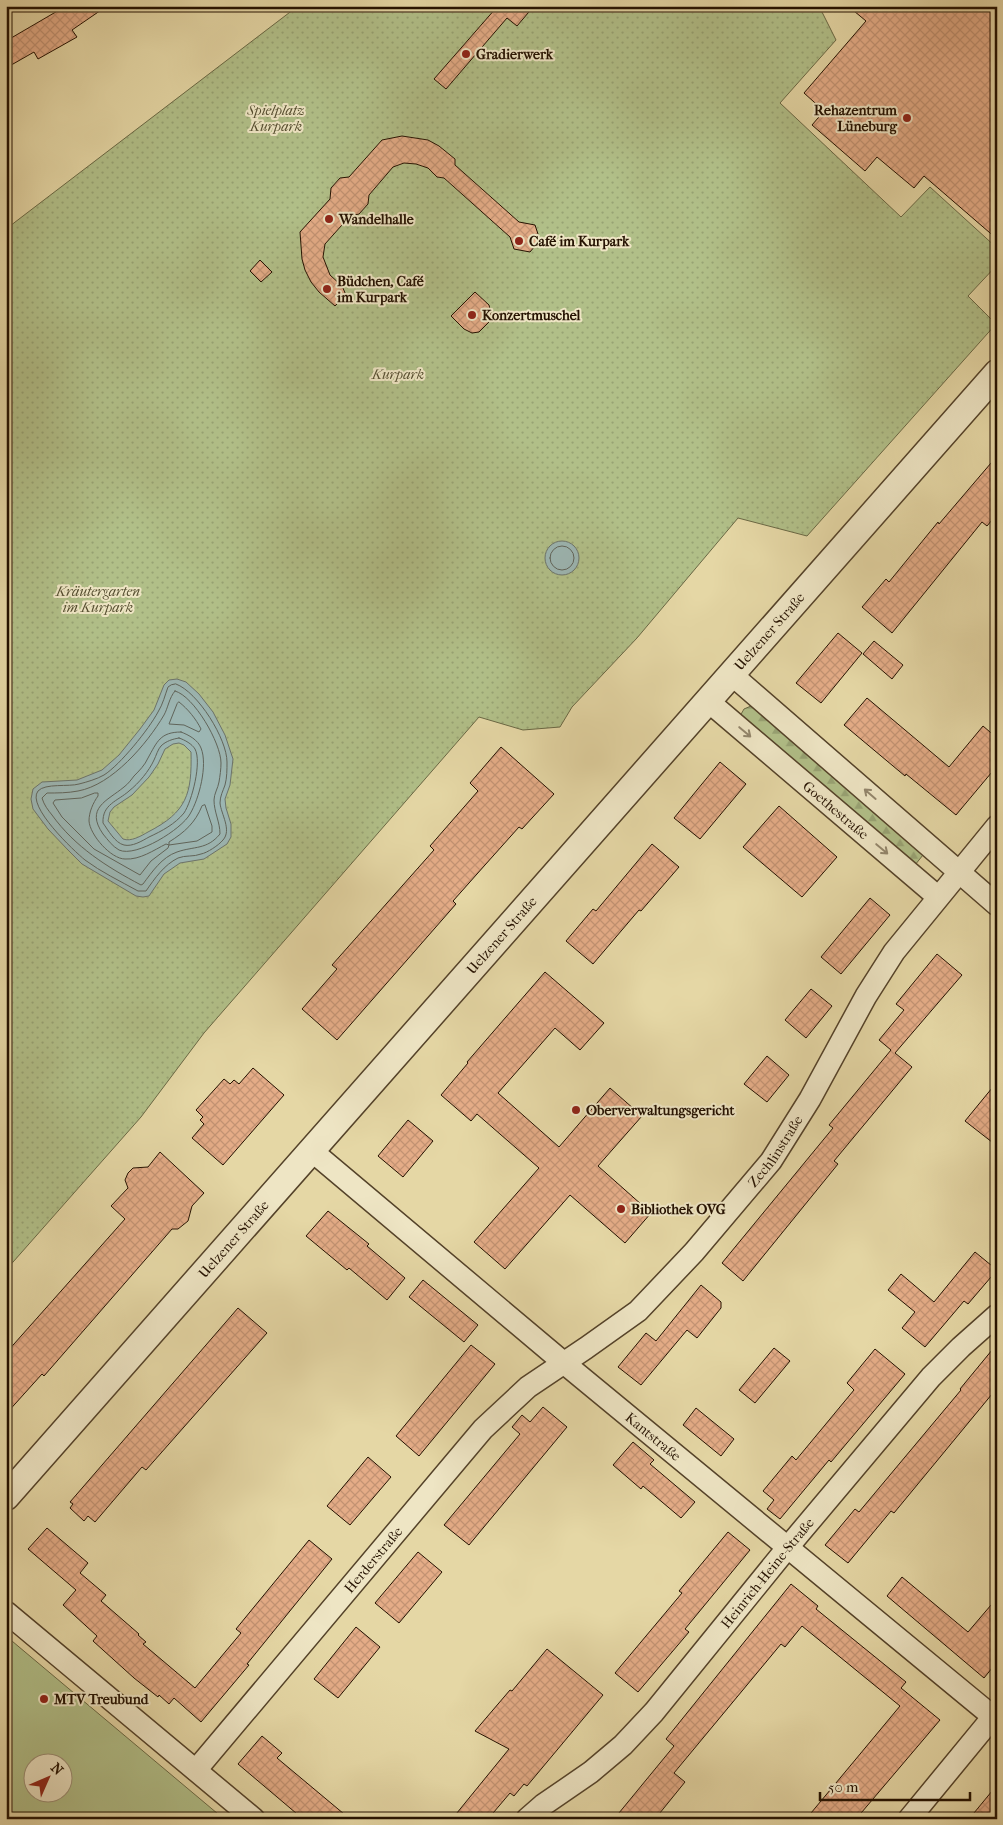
<svg xmlns="http://www.w3.org/2000/svg" width="1003" height="1825" viewBox="0 0 1003 1825" font-family="'IM FELL French Canon',serif">
<style>
.forest{fill:url(#forest-firs);stroke:#6a6844}
.park{fill:url(#park-dots);stroke:#6a6844}
.pitch{fill:#b1bf88;stroke:#6a6844;fill-rule:evenodd}
.water{fill:#9cb6b3;stroke:#6c746b;fill-rule:evenodd}
.lines{fill:none;stroke-linecap:round;stroke-linejoin:round}
.shore{stroke:#60645a;stroke-width:1}
.building{fill:url(#building-cross-hatch);stroke:#241100}
.minor-casing{stroke:#544229;stroke-width:24}
.tertiary-casing{stroke:#544229;stroke-width:29}
.minor{stroke:#eee5c4;stroke-width:21}
.tertiary{stroke:#eee5c4;stroke-width:26}
.oneway{stroke:#93866c}
.poi-dot{fill:#8f2418;stroke:#eee5c4;stroke-width:2}
.labels{text-anchor:middle;stroke-width:4;stroke-linejoin:round;paint-order:stroke}
.poi-label{font-size:14px;font-weight:bold;fill:#241100;stroke:#eee5c4;text-anchor:start}
.park-label{font-size:14px;font-style:italic;fill:#554e30;stroke:#eee5c4}
.street-label{font-size:14px;fill:#241100;stroke:#eee5c4}
</style>
<defs>
<pattern id="forest-firs" width="22" height="20" patternUnits="userSpaceOnUse" patternTransform="scale(1.25)"><rect width="22" height="20" fill="#b1bf88"/><path d="M5 1l3.5 6h-7zM16 11l3.5 6h-7z" fill="#98a374"/></pattern>
<pattern id="park-dots" width="8" height="8" patternUnits="userSpaceOnUse" patternTransform="scale(1.25)"><rect width="8" height="8" fill="#b1bf88"/><path d="M2 2h.1M6 6h.1" fill="none" stroke="#98a374" stroke-width="1.8" stroke-linecap="round"/></pattern>
<pattern id="building-cross-hatch" width="8" height="8" patternUnits="userSpaceOnUse" patternTransform="scale(1.25)"><rect width="8" height="8" fill="#e4ac87"/><path d="M0 0l8 8M0 8l8-8" fill="none" stroke="#c39373"/></pattern>
</defs>
<rect width="100%" height="100%" fill="#e5d7a5"/>
<filter id="stains"><feTurbulence type="fractalNoise" baseFrequency=".004" numOctaves="4"/><feColorMatrix values="0 0 0 0 .2 0 0 0 0 .09 0 0 0 0 .02 0 0 0 .5 -.17"/></filter>
<radialGradient id="worn" r=".72"><stop offset=".6" stop-color="#630" stop-opacity="0"/><stop offset="1" stop-color="#630" stop-opacity=".3"/></radialGradient>
<path class="forest" d="M751 706 759 708 923 855 915 865 740 716 744 709Z"/>
<path class="park" d="M298 6H819L836 40 780 103 901 217 930 187 997 248V265L968 296 996 324 807 536 738 518 637 638 572 707 560 727 523 730 479 717 204 1033 141 1117 6 1270V229Z"/>
<path class="pitch" d="M6 1636 224 1819H6ZM32 1762H62V1792H32Z"/>
<path class="water" d="M545 558a17 17 0 1 1 34 0a17 17 0 1 1-34 0Z
M177 679 186 682 199 694 213 712 225 735 233 759 230 785 225 799 226 808 231 824V837L227 844 204 859 180 863 164 874 149 896 143 897 136 896 82 864 68 850 48 829 33 809 31 799 33 789 42 782 77 780 102 770 119 755 140 729 154 710 164 685 169 680ZM179 743 184 745 191 752C192 794 187 812 148 832 141 836 131 842 123 839L108 821 110 812 114 807 132 795 149 777 158 764 165 749 173 744Z"/>
<g class="lines">
<path class="shore" d="M550 558a12 12 0 1 1 24 0a12 12 0 1 1-24 0Z
M176 684C198 692 227 739 227 762 227 769 227 778 225 785 223 791 220 796 220 803 221 814 232 830 223 840 219 845 207 853 201 854 194 857 185 855 178 858 164 865 155 878 146 891H138C120 881 101 872 85 860 74 851 26 806 38 791 45 783 69 787 79 784 87 782 97 779 104 775 120 765 149 729 158 712 163 704 165 695 168 687L171 685Z
M175 691C194 696 221 743 221 763 221 769 220 776 219 782 218 788 214 794 214 800 214 812 220 822 220 834 207 850 194 846 177 852 162 857 152 872 143 884L141 885C107 867 75 847 52 815 48 810 44 805 42 798L47 793C57 793 68 793 78 791 112 785 147 744 164 715 168 708 169 698 175 691Z
M179 702C188 709 196 719 201 729L199 732 184 725 169 724 177 704Z
M181 732C189 735 198 740 201 748 208 765 199 799 190 814 182 829 136 858 119 850 112 846 108 840 103 834 85 808 107 801 124 787 128 784 131 780 134 776 139 771 145 765 148 758 157 742 160 732 181 732Z
M179 738C185 740 192 744 195 749 202 762 192 801 184 813 175 824 162 831 149 837 142 841 132 847 124 845 115 843 108 830 103 823 102 804 118 801 129 791 139 783 149 771 154 760 156 756 158 749 161 746 166 741 173 739 179 738Z
M95 793H98V796C93 803 89 812 89 821 90 835 111 859 125 859 140 860 154 850 166 844L169 845 168 848 151 861 140 875 94 849 62 817 53 803 55 800 81 798Z
M205 805 212 826V832L197 841 169 845V842C185 832 195 823 202 806Z"/>
</g>
<path class="building" d="M66 6H107L72 30 77 37 38 59 34 52 6 68V41Z
M494 6H534L517 26 507 18 446 89 434 79 496 8Z
M848 6H997V239L924 176 914 188 877 157 865 171 812 125 824 111 804 93 866 21Z
M402 136 428 140 439 146 455 159V165L519 222 535 225 540 240 530 252 514 249 510 237 444 178 437 177 428 168 416 164 404 163 393 167 369 195 368 204 359 214 350 216 325 244 323 257 330 275 342 286 346 295 335 306 319 292 311 282 305 270 302 259 300 232 330 199 331 188 340 178 349 177 382 140Z
M260 260 272 272 261 282 250 271Z
M475 292 489 305 491 313 490 321 479 332 472 333 464 329 451 316Z
M997 456V514L987 526 982 522 892 633 862 607 886 579 889 582 938 522 939 524Z
M838 633 862 653 821 703 796 683Z
M874 641 903 665 892 679 863 654Z
M867 698 949 767 983 726 997 738V766L956 815 906 774 905 776 844 725Z
M501 747 554 794 522 829 519 827 485 865 453 901 456 904 337 1040 302 1009 337 969 332 965 434 850 430 846 478 791 470 783Z
M720 762 746 784 700 839 674 818Z
M779 806 837 857 802 897 743 847Z
M652 844 679 867 641 911 639 910 593 964 566 941 593 909 596 911Z
M870 898 890 915 841 974 821 957Z
M937 954 962 975 895 1053 912 1067 834 1161 838 1164 743 1281 722 1263 833 1128 829 1125 891 1050 879 1040 904 1010 896 1004Z
M545 972 604 1023 580 1050 555 1028 498 1093 559 1147 610 1088 642 1116 598 1166 651 1213 625 1243 570 1195 505 1269 474 1242 539 1168 477 1114 471 1121 441 1095 468 1063 467 1062Z
M811 989 832 1006 806 1038 785 1020Z
M767 1056 789 1075 767 1102 744 1084Z
M253 1068 284 1095 223 1165 192 1138 204 1124 200 1120 203 1117 196 1110 224 1079 230 1084 234 1080 239 1084Z
M997 1082V1146L965 1121Z
M408 1120 433 1141 403 1177 378 1156Z
M160 1152 204 1193 192 1206 188 1221 178 1229H172L44 1376 42 1374 6 1414V1353L125 1219 111 1206 128 1188 125 1180 128 1173 133 1168 148 1167Z
M328 1211 369 1244 367 1246 405 1278 387 1300 349 1268 347 1270 306 1236Z
M975 1252 997 1270 968 1304 964 1301 925 1347 902 1328 915 1312 888 1290 901 1274 934 1302Z
M423 1280 478 1325 464 1342 409 1297Z
M701 1285 721 1302V1308L697 1338 687 1330 641 1385 618 1367 646 1333 656 1341Z
M238 1308 267 1333 146 1470 142 1467 95 1522 88 1516 84 1521 70 1508 73 1504 70 1502Z
M997 1344V1388L894 1513 891 1511 848 1563 825 1545 855 1509 859 1512 961 1390 960 1389Z
M471 1345 495 1364 419 1456 396 1436Z
M774 1348 790 1361 755 1403 739 1390Z
M875 1349 905 1374 831 1462 829 1460 780 1519 767 1509 774 1500 763 1491 792 1456 796 1460 854 1390 847 1383Z
M543 1407 567 1427 469 1545 444 1525 520 1434 512 1427 522 1415 530 1422Z
M696 1408 734 1439 721 1456 683 1425Z
M633 1442 654 1460 650 1464 695 1502 681 1518 643 1486 641 1489 613 1465Z
M368 1457 391 1477 350 1525 327 1506Z
M47 1528 88 1563 80 1573 106 1595 101 1601 139 1634 138 1635 146 1642 143 1644 195 1688 241 1633 236 1629 309 1540 332 1559 247 1664 249 1665 201 1722 174 1698 169 1704 159 1695 158 1697 134 1678 93 1641 97 1636 63 1605 76 1590 28 1549Z
M728 1532 750 1550 685 1629 689 1632 638 1692 615 1673 682 1593 679 1591Z
M418 1552 442 1572 399 1623 375 1603Z
M902 1577 968 1632 997 1598V1662L984 1678 887 1596Z
M791 1584 818 1606 816 1609 906 1682 901 1688 940 1720 856 1819H806L900 1706 802 1626 785 1647 781 1644 674 1773 685 1782 655 1819H614L674 1746 666 1739Z
M356 1627 380 1647 338 1698 314 1679Z
M547 1649 603 1695 527 1786 524 1784 514 1796 510 1793 488 1819H452L509 1749 475 1731 510 1690 512 1691Z
M262 1736 282 1753 277 1758 350 1819H303L238 1764Z
M997 1785V1819H969Z"/>
<g class="lines">
<defs>
<g id="minor">
<path d="M731 674 997 905"/>
<path id="s1" d="M708 701 938 897"/>
<path id="s2" d="M312 1151 564 1363 997 1720"/>
<path d="M6 1612 254 1819"/>
<path id="s3" d="M196 1770 483 1429 528 1387 586 1348 638 1311 694 1252 771 1161 810 1099 866 996 894 952 997 826"/>
<path id="s4" d="M527 1819 543 1805 591 1772 623 1745 654 1712 788 1547 931 1377 961 1347 997 1315"/>
<path d="M909 1819 997 1712"/>
</g>
<g id="tertiary">
<path id="s5" d="M6 1497 997 373"/>
</g>
</defs>
<use href="#minor" class="minor-casing"/>
<use href="#tertiary" class="tertiary-casing"/>
<use href="#minor" class="minor"/>
<use href="#tertiary" class="tertiary"/>
</g>
<defs><path id="oneway-shaft" d="M-6 0H5M1.5-3L5.5 0L1.5 3" fill="none" stroke-width="1.6" stroke-linecap="round" stroke-linejoin="round" transform="scale(1.25)"/></defs>
<g class="oneway">
<use href="#oneway-shaft" transform="translate(745 732) rotate(40)"/>
<use href="#oneway-shaft" transform="translate(870 794) rotate(-139)"/>
<use href="#oneway-shaft" transform="translate(882 849) rotate(40)"/>
</g>
<g class="poi-dot">
<circle cx="466" cy="54" r="5"/>
<circle cx="907" cy="118" r="5"/>
<circle cx="329" cy="219" r="5"/>
<circle cx="519" cy="241" r="5"/>
<circle cx="327" cy="289" r="5"/>
<circle cx="472" cy="315" r="5"/>
<circle cx="576" cy="1110" r="5"/>
<circle cx="621" cy="1209" r="5"/>
<circle cx="44" cy="1699" r="5"/>
</g>
<g class="labels">
<g class="poi-label">
<text x="476" y="59">Gradierwerk</text>
<text x="897" y="115" text-anchor="end">Rehazentrum<tspan x="897" dy="16">Lüneburg</tspan></text>
<text x="339" y="224">Wandelhalle</text>
<text x="529" y="246">Café im Kurpark</text>
<text x="337" y="286">Büdchen, Café<tspan x="337" dy="16">im Kurpark</tspan></text>
<text x="482" y="320">Konzertmuschel</text>
<text x="586" y="1115">Oberverwaltungsgericht</text>
<text x="631" y="1214">Bibliothek OVG</text>
<text x="54" y="1704">MTV Treubund</text>
</g>
<g class="park-label">
<text x="276" y="115">Spielplatz<tspan x="276" dy="16">Kurpark</tspan></text>
<text x="398" y="379">Kurpark</text>
<text x="98" y="596">Kräutergarten<tspan x="98" dy="16">im Kurpark</tspan></text>
</g>
<g class="street-label">
<text dy="5" stroke="none"><textPath href="#s5" startOffset="1154">Uelzener Straße</textPath></text>
<text dy="5" stroke="none"><textPath href="#s1" startOffset="168">Goethestraße</textPath></text>
<text dy="5" stroke="none"><textPath href="#s5" startOffset="749">Uelzener Straße</textPath></text>
<text dy="5" stroke="none"><textPath href="#s3" startOffset="852">Zechlinstraße</textPath></text>
<text dy="5" stroke="none"><textPath href="#s5" startOffset="344">Uelzener Straße</textPath></text>
<text dy="5" stroke="none"><textPath href="#s2" startOffset="445">Kantstraße</textPath></text>
<text dy="5" stroke="none"><textPath href="#s3" startOffset="275">Herderstraße</textPath></text>
<text dy="5" stroke="none"><textPath href="#s4" startOffset="346">Heinrich-Heine-Straße</textPath></text>
</g>
</g>
<rect width="1003" height="1825" fill="none" stroke="#e5d7a5" stroke-width="25"/>
<rect x="8" y="8" width="988" height="1810" fill="none" stroke="#241100" stroke-width="2.5"/>
<rect x="12" y="12" width="978" height="1800" fill="none" stroke="#241100"/>
<g transform="translate(48 1778) rotate(45)"><circle r="24" fill="#eee5c4" stroke="#9d9076"/>
<path d="M0-4L9 19L0 12L-9 19Z" fill="#8f2418"/>
<text y="-8" font-size="14" font-weight="bold" text-anchor="middle" fill="#241100">N</text>
</g>
<path d="M820 1792v8h150v-8" fill="none" stroke="#241100" stroke-width="2.5"/>
<text x="828" y="1792" font-size="15" fill="#241100" stroke="#eee5c4" stroke-width="4" paint-order="stroke">50 m</text>
<rect width="100%" height="100%" filter="url(#stains)"/>
<rect width="100%" height="100%" fill="url(#worn)"/>
</svg>
